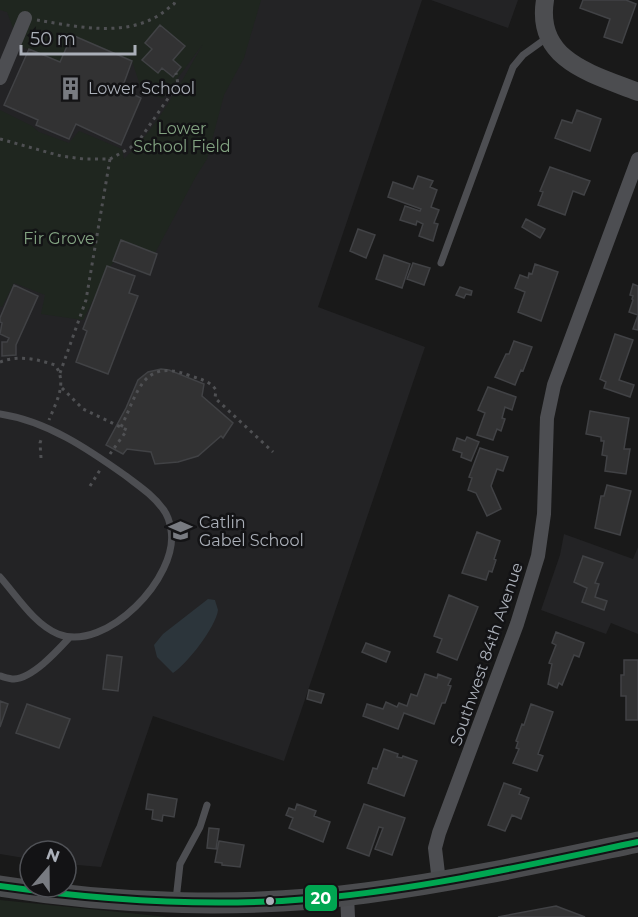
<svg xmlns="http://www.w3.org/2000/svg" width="638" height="917" viewBox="0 0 638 917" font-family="Montserrat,sans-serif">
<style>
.built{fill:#232325}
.green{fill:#1f261f}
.water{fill:#2c353b}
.building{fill:#323233;stroke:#414245;stroke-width:1.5}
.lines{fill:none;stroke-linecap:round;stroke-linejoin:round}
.path{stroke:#4f5053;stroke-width:3;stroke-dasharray:3 4.5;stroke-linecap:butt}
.lane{stroke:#4d4e52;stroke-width:7}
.street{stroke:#4d4e52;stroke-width:14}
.secondary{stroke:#4c4d50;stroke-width:18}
.primary{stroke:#4a4b4e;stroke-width:21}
.bus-1-casing{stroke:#131315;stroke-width:10}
.bus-1{stroke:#00a651;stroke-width:6}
.bus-dot{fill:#abb0b9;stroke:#131315;stroke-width:2}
.labels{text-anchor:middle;stroke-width:5;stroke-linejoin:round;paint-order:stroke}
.poi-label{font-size:16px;fill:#abb0b9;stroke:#131315;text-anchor:start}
.park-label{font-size:16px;fill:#83a382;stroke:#131315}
.street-label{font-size:16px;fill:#abb0b9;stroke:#131315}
.line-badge{stroke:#131315;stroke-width:2}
.badge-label{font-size:16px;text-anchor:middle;font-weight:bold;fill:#fff}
</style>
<rect width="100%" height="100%" fill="#191919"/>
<path class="built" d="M0 0H422L318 307 425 347 284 761 153 716 101 867 66 864V851H30V859L0 854Z
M431 0H518L508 28Z
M564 534 633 559 638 547V634L611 623 606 634 541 610 560 555Z"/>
<path class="green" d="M0 0H261L244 58 224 95 207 159 195 178 155 253 122 240 124 252 112 264 83 320 41 314 45 295 14 283 2 307 0 306V110L32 126 39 132 69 143 79 131 122 149 124 159C158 127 180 84 203 44L163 98 143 94 132 61 72 35 60 62 20 46 7 12 0 10Z
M0 900 168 917H0Z"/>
<path class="water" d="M208 599 215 600C215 601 218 609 218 610 216 627 187 664 173 673L157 657 154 645 163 634Z"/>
<path class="building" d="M583 0H626L636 4 622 43 604 37 610 19 580 8Z
M160 25 185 46 173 60 181 67 173 77 162 68 158 73 142 60 152 49 145 43Z
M72 35 132 61 124 83 129 86 126 91 141 98 121 145 76 124 69 139 36 125 38 120 4 105 29 49 60 62Z
M577 110 601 119 590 151 555 138 562 120 572 123Z
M550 167 590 181 584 195 573 191 565 215 538 205 543 192 540 191Z
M418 176 433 181 430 187 437 190 431 207 439 210 434 223 438 224 433 241 419 236 423 224 417 221 416 225 400 220 405 206 420 211 421 209 388 197 393 182 413 189Z
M526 219 545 229 540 238 522 227Z
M358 229 375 235 366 258 350 251Z
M121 240 157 254 150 275 113 261Z
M384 255 410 264 402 288 376 279Z
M413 263 430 268 424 285 407 279Z
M535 264 558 272 541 321 518 312 525 292 515 288 520 275 528 278 529 273 532 274Z
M107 266 135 276 129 293 138 296 108 374 76 362 87 331 83 329Z
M633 284 638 286V330L633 329 638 315 629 312 633 300 632 299 633 296 630 295Z
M14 285 38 296 16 345V355L2 356V342H7L9 338 0 334 2 323 0 322V318Z
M460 287 472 291 471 295 466 294 464 298 456 295Z
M615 334 633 340 619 380 634 385 630 397 604 388 606 382 600 379Z
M514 341 532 347 523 371 521 370 515 385 495 377 506 354H509Z
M161 369 169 370 204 384 202 396 233 423 223 438 221 436 198 456 178 462 155 464 151 452 127 449 123 454 106 445 126 408 138 380 148 372Z
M488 387 516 397 512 410 505 407 502 418 505 419 501 431 497 429 493 440 477 435 485 413 478 410Z
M590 411 629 418 624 449H630L626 474 605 471 607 456 602 455 604 441H601V437L586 434Z
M467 437 479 442 471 461 461 457 462 453 453 450 457 438 465 441Z
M480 448 508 457 503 471 497 469 491 486 501 509 487 516 476 493 468 490 472 478 469 477Z
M607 485 631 491 620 535 595 528 601 496H604Z
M477 532 500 541 494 559 496 560 492 572 489 571 486 580 462 573Z
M583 556 603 563 595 583 599 584 595 597 607 601 604 610 582 602 587 588 574 582Z
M449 595 478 607 457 660 437 652 442 639 434 636Z
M556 632 584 643 579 657 574 655 562 685 559 683 557 688 548 684 552 664 549 663 556 645 552 643Z
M366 643 390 652 386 662 362 652Z
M107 655 122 657 118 691 103 689Z
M624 660H638V720H626V696H621V675H624Z
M425 674 437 678 438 674 451 679 448 685 451 686 445 703H442L434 724 404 713 398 729 363 716 367 704 383 709 386 702 397 707 399 703 407 706 411 694 417 696Z
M309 690 324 694 321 703 307 699Z
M0 701 8 704 0 727Z
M27 704 70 719 59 748 16 733Z
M531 704 553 712 538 754 543 756 537 771 513 763 519 749 516 748 518 742 516 741 522 724 524 725Z
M384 749 398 754 397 757 402 758 403 756 417 761 404 796 368 783 373 768 377 769Z
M504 783 521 789 519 794 529 798 521 819 512 815 505 831 488 825Z
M148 794 177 799 174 817 163 815 162 821 152 819 153 810 146 809Z
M297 804 316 811 314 816 330 822 323 842 289 828 293 818 286 815 289 808 295 810Z
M364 804 405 818 392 855 375 849 383 828 379 827 369 856 347 848Z
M209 828 219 829 216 849 207 848Z
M219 841 244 845 240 867 222 865V863L215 862Z
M556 906 585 917H498Z"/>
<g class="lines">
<path class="path" d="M37 20C74 26 120 37 156 17 162 14 168 8 174 4L176 0
M0 139 61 156 84 159H110L130 148 140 139 178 84 176 73
M0 362C18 355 37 359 55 365 68 383 56 402 49 420
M60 373 86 300 110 159
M62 388 83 409 127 430 110 454
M121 427C138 393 142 358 188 375 199 379 209 380 216 390L215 398 273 452
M41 458 40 443 42 437
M90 486 100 470"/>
<path class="lane" d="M441 263 513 67 523 55 548 37
M0 414C47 421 88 449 126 476 139 486 153 495 163 509 167 514 170 523 171 530 179 577 106 653 58 634 34 624 17 596 0 577
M0 676C4 677 10 679 14 679 33 678 58 650 70 637
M176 900 180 864 200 827 207 805"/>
<path class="street" d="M0 78 25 18
M439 882 435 848 439 833 517 624 538 556 544 514 547 418 554 385 638 159
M347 895 348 917"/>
<path class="secondary" d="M545 0C535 61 593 74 638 92"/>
<path class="primary" d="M0 886C117 905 248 909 366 893 458 881 548 861 638 842"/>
<defs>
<path id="bus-1" d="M0 886C106 901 214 908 321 898 428 888 533 864 638 842"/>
</defs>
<use href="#bus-1" class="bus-1-casing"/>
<use href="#bus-1" class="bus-1"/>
</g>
<defs>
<symbol id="building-bare" viewBox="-9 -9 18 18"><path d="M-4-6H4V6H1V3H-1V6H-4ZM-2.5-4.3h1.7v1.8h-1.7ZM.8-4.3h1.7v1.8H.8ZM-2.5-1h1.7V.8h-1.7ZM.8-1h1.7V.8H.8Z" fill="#787b81" stroke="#131315" stroke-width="2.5" paint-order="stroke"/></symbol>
<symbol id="school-bare" viewBox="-9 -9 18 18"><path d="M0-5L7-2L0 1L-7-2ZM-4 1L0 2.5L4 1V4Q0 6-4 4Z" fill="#787b81" stroke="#131315" stroke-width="2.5" paint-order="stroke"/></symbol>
</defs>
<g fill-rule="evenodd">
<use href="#building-bare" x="54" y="72" width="33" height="33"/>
<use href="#school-bare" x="164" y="514" width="33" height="33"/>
</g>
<circle class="bus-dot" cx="270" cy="901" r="5"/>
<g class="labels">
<g class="poi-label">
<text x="88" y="94">Lower School</text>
<text x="199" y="528">Catlin<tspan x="199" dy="18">Gabel School</tspan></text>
</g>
<g class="park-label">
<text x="182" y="134">Lower<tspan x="182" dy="18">School Field</tspan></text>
<text x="59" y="244">Fir Grove</text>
</g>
<g class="street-label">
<text transform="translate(486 654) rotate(-71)" y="6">Southwest 84th Avenue</text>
</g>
</g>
<rect class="line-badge" x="304" y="884" width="34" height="28" rx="6" fill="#00a651"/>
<g class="badge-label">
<text x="321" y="904">20</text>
</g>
<g transform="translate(48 869) rotate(20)"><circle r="28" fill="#131315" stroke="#505257" stroke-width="1.5"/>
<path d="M0-4.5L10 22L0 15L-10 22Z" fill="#787b81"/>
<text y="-9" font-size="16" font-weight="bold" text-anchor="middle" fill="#abb0b9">N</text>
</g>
<path d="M21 45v9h114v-9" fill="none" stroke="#abb0b9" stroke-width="3"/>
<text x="30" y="45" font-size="18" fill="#abb0b9" stroke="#131315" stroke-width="4.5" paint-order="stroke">50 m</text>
</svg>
